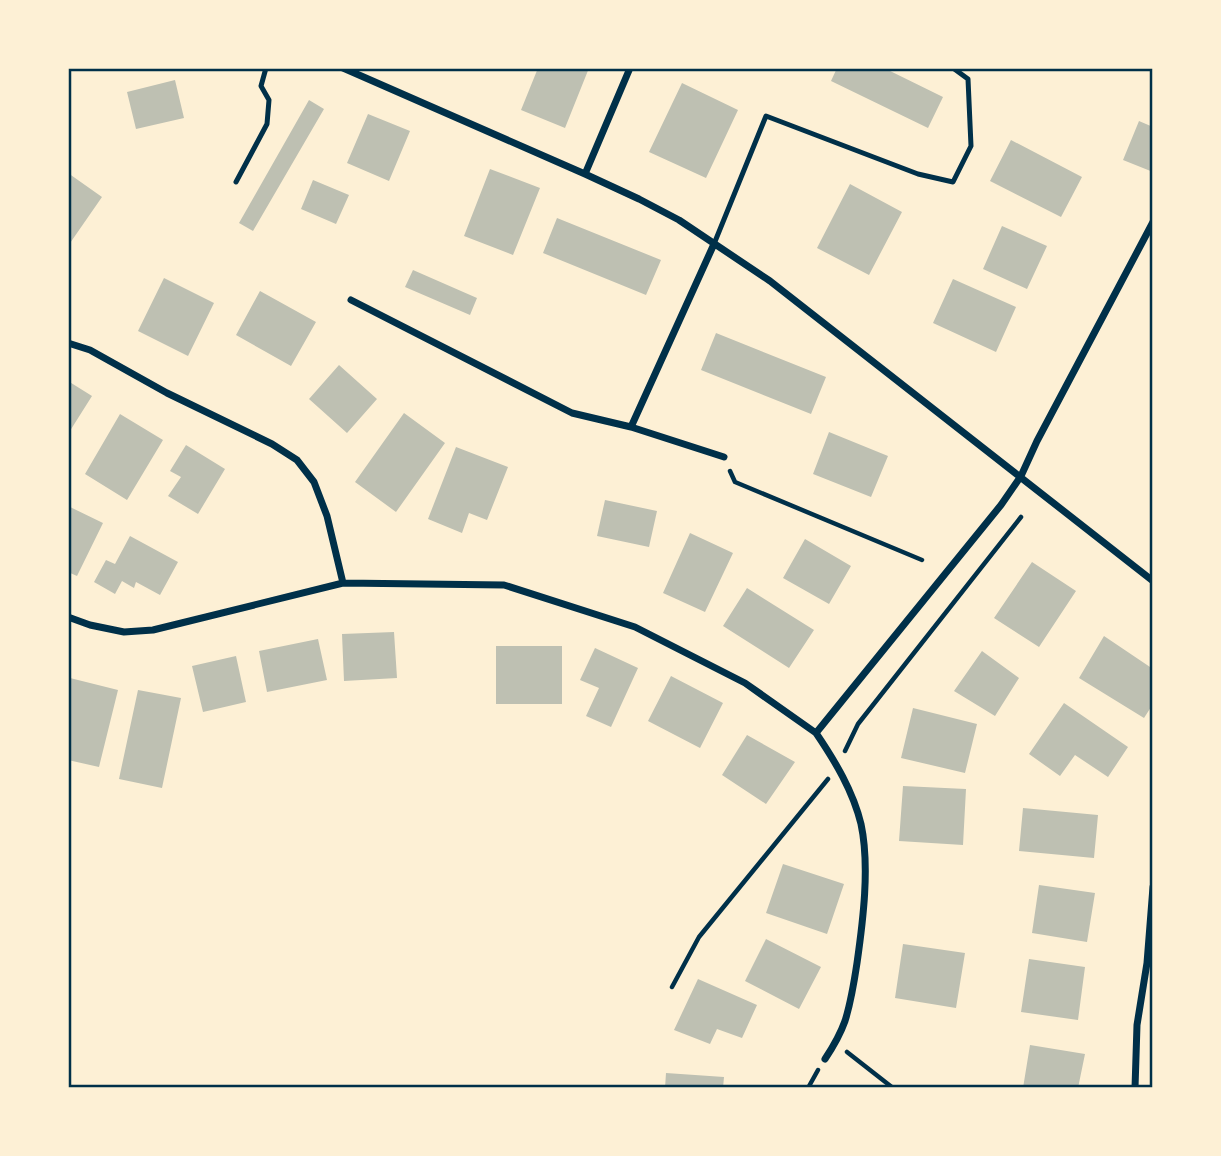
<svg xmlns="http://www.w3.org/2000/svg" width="1221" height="1156" viewBox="0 0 1221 1156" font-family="'Varela Round',sans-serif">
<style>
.building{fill:#bec0b2}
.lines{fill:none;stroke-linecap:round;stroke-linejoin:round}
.path{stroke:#003049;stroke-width:4.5}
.service{stroke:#003049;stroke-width:5}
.minor{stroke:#003049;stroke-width:7}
.neatline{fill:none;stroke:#003049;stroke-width:2.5}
</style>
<rect width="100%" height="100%" fill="#fdf0d5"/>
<path class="building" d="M538 68H589L565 128 521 110Z
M837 68H884L943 97 928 128 831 81Z
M175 80 184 118 136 129 127 92Z
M682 83 738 110 706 178 649 152Z
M309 100 324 109 253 231 239 223Z
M368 114 410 131 389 181 347 163Z
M1139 121 1153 127V172L1123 160Z
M1011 140 1082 177 1061 217 990 181Z
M490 169 540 188 513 255 464 236Z
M68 173 102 197 68 246Z
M313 180 349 195 336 224 301 209Z
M850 184 902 212 869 275 817 248Z
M557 218 661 260 646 295 543 253Z
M1002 226 1047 246 1027 289 983 269Z
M413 270 477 298 470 315 405 287Z
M164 278 214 303 188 356 138 331Z
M953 279 1016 307 996 352 933 323Z
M260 291 316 322 291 366 236 335Z
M716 333 826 377 811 414 701 370Z
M339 365 377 399 347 433 309 399Z
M68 381 92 396 68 434Z
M404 413 445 443 396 512 355 482Z
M120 414 163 440 127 500 85 474Z
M829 432 888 456 871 497 813 474Z
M186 445 225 469 198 514 168 496 181 477 170 471Z
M456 447 508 467 487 520 469 513 462 533 428 519Z
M605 500 657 511 649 547 597 536Z
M68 506 103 523 77 576 68 572Z
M690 533 733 553 705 612 663 593Z
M130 536 178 562 160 595 136 582 134 588 122 581 115 594 94 582 106 560 115 564Z
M805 539 851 566 829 604 783 578Z
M1032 562 1076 591 1039 647 994 618Z
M747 588 814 630 789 668 723 626Z
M394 632 397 678 344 681 342 634Z
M1104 636 1153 669V704L1144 718 1079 678Z
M318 639 327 680 267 692 259 651Z
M496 646H562V704H496Z
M595 648 638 668 611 727 586 716 599 688 580 680Z
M982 651 1019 678 995 716 954 691Z
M236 656 246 702 203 712 192 666Z
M671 676 723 703 700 748 648 721Z
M70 678 118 690 99 767 68 760V685Z
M138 690 181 698 162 788 119 779Z
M1064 703 1128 747 1108 777 1075 755 1060 776 1029 754Z
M913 708 977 724 965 773 901 758Z
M747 735 795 762 766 804 722 775Z
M903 786 966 789 963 845 899 841Z
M1023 808 1098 815 1094 858 1019 851Z
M783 864 844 884 827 934 766 913Z
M1039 885 1095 893 1087 942 1032 933Z
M766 939 821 967 799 1009 745 981Z
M903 944 965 953 956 1008 895 998Z
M1029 959 1085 967 1078 1020 1021 1012Z
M698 979 757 1005 742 1038 717 1029 710 1044 674 1030Z
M1030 1045 1085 1054 1078 1088H1023Z
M666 1073 724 1077 723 1088H665Z"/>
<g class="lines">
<path class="path" d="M730 471 735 482 922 560
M845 751 858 724 1021 517
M672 987 699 937 828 779
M847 1052 893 1088
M808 1088 818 1070"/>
<path class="service" d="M236 182 267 124 269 100 261 86 266 68
M714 244 766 116 918 174 953 182 971 146 968 79 953 68"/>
<path class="minor" d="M343 68 585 174 639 199 679 220 770 281 1153 581
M585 174 630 68
M351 300 572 413 631 427 724 457
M68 343 90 350 167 393 272 444 297 460 314 482 327 516 343 583
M631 427 714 244
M68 617 90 625 124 632 153 630 343 583 504 585 635 627 745 683 816 733
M825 1059C833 1047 840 1035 845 1021 851 1002 854 983 857 963 863 921 870 866 861 824 853 791 835 761 816 733L1001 505 1021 476 1037 441 1153 222
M1135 1088 1137 1025 1147 963 1153 887"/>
</g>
<rect width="1221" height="1156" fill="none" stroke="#fdf0d5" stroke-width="140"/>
<rect x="70" y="70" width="1081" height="1016" class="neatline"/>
</svg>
